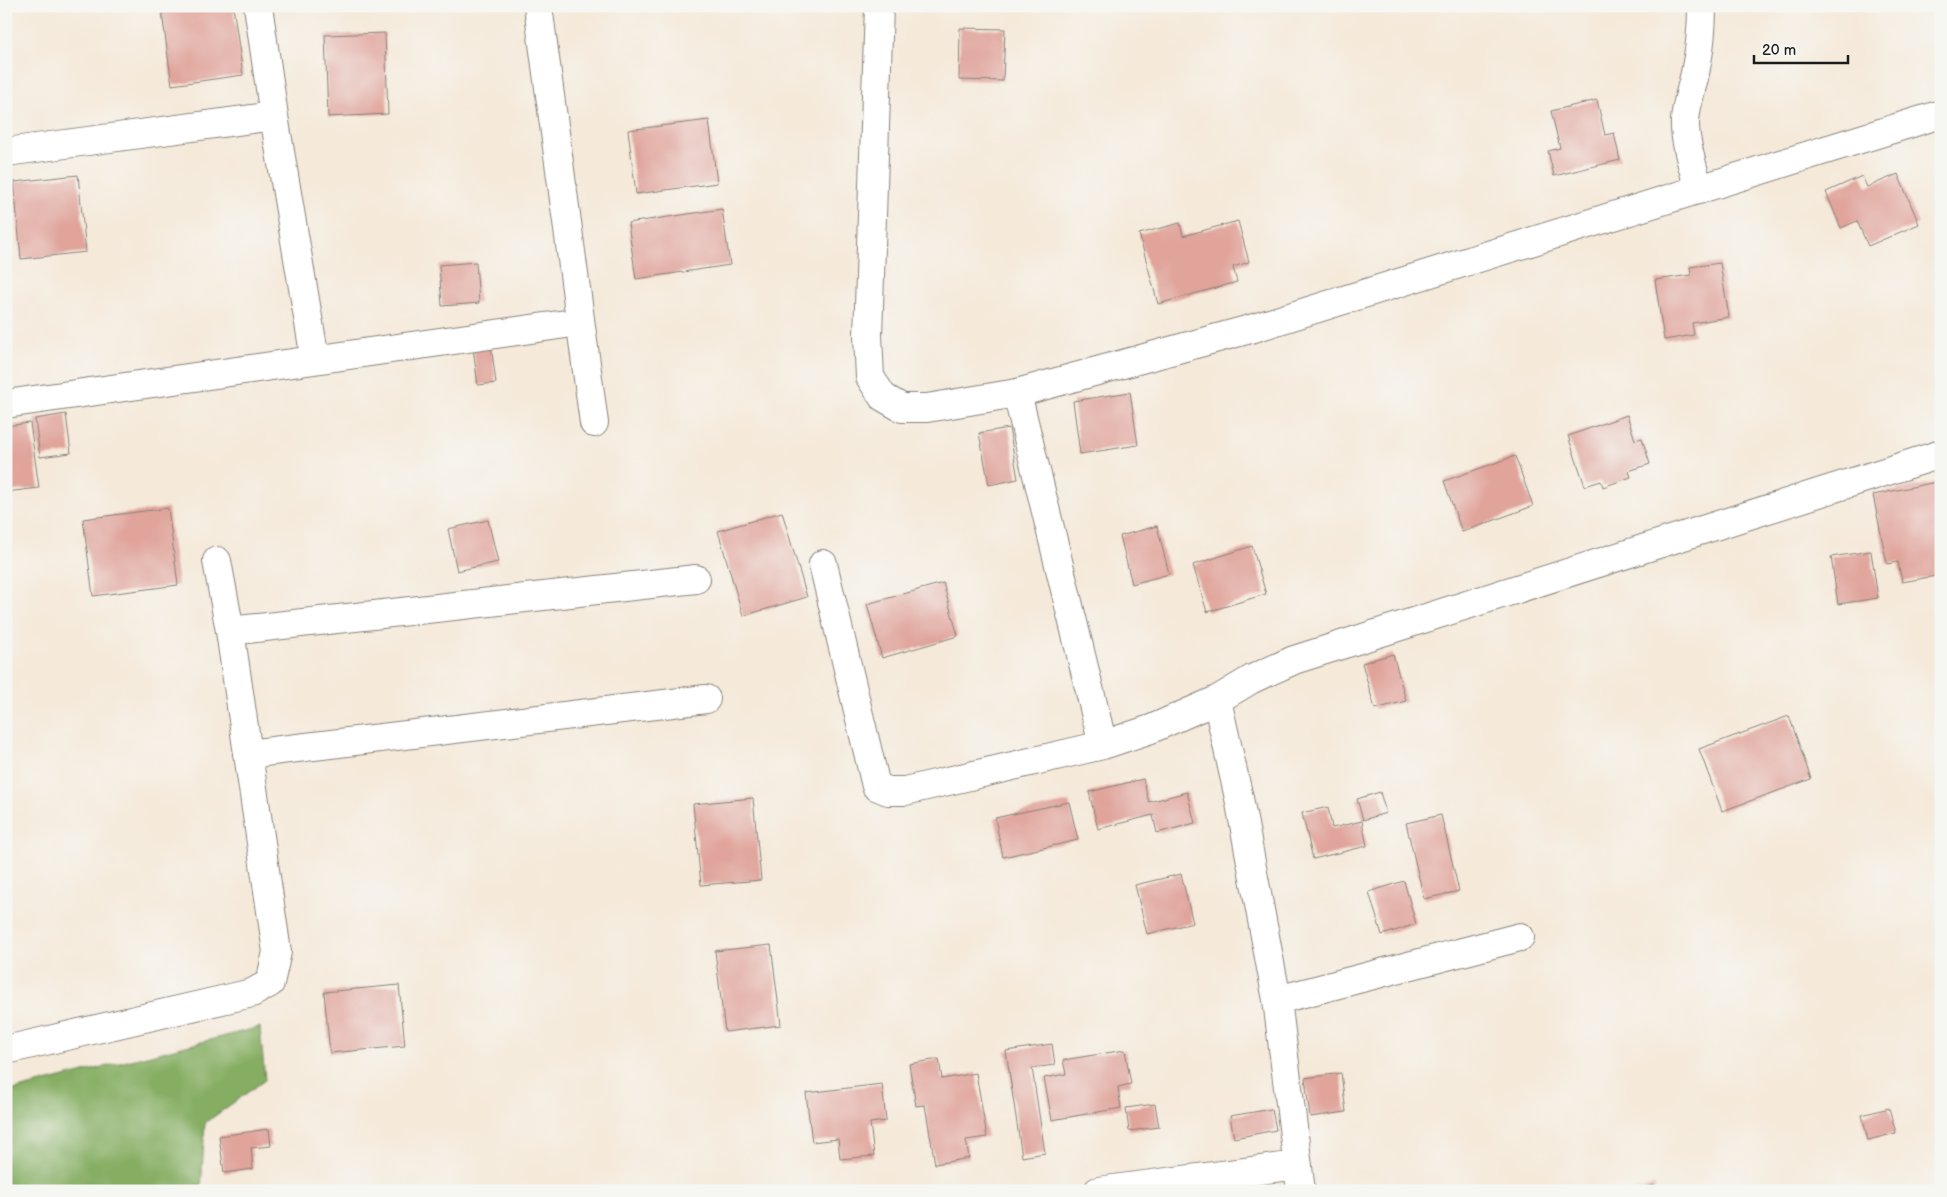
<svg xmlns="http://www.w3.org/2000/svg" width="1947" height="1197" viewBox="0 0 1947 1197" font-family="'Balsamiq Sans',sans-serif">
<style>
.forest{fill:#86ae64;stroke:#516540}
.building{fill:#e0a49b}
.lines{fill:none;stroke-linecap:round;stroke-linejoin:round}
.minor-casing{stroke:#88827a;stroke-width:30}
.minor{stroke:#fff;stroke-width:28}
</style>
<rect width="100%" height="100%" fill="#f6f6f2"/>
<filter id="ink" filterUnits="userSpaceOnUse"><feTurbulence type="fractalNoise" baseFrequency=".02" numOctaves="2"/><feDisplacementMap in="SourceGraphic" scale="10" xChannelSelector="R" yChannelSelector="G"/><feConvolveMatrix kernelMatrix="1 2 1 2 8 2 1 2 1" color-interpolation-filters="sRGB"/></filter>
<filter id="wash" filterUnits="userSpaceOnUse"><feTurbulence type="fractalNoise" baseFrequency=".0096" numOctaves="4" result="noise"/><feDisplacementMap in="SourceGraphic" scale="20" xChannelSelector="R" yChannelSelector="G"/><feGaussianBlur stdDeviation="1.12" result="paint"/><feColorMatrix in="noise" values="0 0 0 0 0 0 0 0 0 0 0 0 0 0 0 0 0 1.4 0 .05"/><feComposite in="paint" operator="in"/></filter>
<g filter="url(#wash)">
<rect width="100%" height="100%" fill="#f5e9d9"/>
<path class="forest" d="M260 1027 265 1080 205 1123 201 1191H6V1092Z"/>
<g id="blocks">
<path class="building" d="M161 6H233L243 75 172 85Z
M960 28 1005 29 1003 81 959 80Z
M385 33 388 114 328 117 325 35Z
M1597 100 1605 135 1614 133 1620 160 1554 176 1548 151 1560 148 1551 111Z
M709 120 717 183 636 194 628 130Z
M1898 174 1919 224 1868 246 1857 221 1841 228 1826 192 1862 176 1867 187Z
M78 175 86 252 21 259 14 182Z
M722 209 730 265 636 279 628 223Z
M1238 221 1249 262 1233 267 1237 282 1158 304 1139 234 1180 223 1183 236Z
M476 262 479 303 442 306 439 265Z
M1720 263 1729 317 1692 323 1694 335 1664 340 1655 280 1691 275 1690 267Z
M491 345 496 383 478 385 473 348Z
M1130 392 1138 445 1080 454 1073 401Z
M66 414 71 453 40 457 35 419Z
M1627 415 1635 440 1642 438 1650 464 1629 471 1631 477 1603 487 1601 481 1585 486 1568 436Z
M30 423 39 488 6 492V426Z
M1009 428 1018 479 989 485 979 433Z
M1515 456 1533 506 1462 532 1444 481Z
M1941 481V575L1902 582 1898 562 1887 564 1873 495Z
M168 508 178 585 93 596 83 519Z
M782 512 807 597 743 616 718 531Z
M488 520 498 562 457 571 448 529Z
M1157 526 1169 574 1132 584 1120 536Z
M1252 546 1266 594 1207 612 1193 565Z
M1871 551 1878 598 1838 604 1831 557Z
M943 583 958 636 882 658 867 604Z
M1393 654 1406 701 1375 709 1362 663Z
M1789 716 1811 779 1722 811 1699 749Z
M1143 779 1149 802 1187 792 1195 823 1157 833 1153 815 1098 829 1089 792Z
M1380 792 1386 813 1363 820 1357 799Z
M753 798 761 880 701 885 693 804Z
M1069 802 1078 840 1003 857 995 818Z
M1328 807 1332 828 1362 821 1367 846 1313 859 1302 813Z
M1441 815 1459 891 1424 899 1406 823Z
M1181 874 1193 923 1147 934 1135 885Z
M1404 881 1416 924 1382 935 1369 892Z
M771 945 781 1025 725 1032 715 951Z
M399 985 405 1046 330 1053 324 992Z
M1052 1044 1055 1065 1032 1068 1045 1153 1022 1157 1006 1051Z
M1125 1050 1131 1084 1118 1087 1121 1108 1052 1120 1044 1078 1066 1074 1063 1060Z
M939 1059 942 1079 976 1073 987 1137 966 1140 969 1158 935 1164 925 1105 916 1106 909 1064Z
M1341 1073 1346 1112 1310 1117 1305 1078Z
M882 1084 886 1121 870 1123 874 1156 840 1159 838 1139 812 1142 806 1093Z
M1155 1104 1159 1127 1129 1131 1126 1108Z
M1889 1108 1896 1133 1868 1140 1862 1115Z
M1272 1109 1276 1130 1234 1138 1230 1116Z
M269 1129 271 1146 251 1148 253 1169 224 1173 219 1136Z
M1654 1185 1656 1191H1636V1190Z"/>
</g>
</g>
<g filter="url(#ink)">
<use href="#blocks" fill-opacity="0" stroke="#88827a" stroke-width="1"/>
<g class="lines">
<defs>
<path id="minor" d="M258 6 274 116 315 359
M538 6 594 423
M879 6 868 336 870 377 883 397 902 408H927L1017 393 1254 328 1941 114
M6 152 274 116
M1699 190C1694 170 1684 142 1685 121 1686 103 1693 86 1696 68 1700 48 1702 27 1702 6
M1017 393 1103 745
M6 404 580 322
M823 564 876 786 888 791H905L1103 745 1151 729 1217 700 1252 679 1294 660 1941 454
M230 631 696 579
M1217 700 1239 798 1277 1000 1301 1191
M247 754 706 699
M1277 1000 1520 937
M6 1050 252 993 270 983 277 952 230 631 217 561
M1098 1191 1298 1165"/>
</defs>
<use href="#minor" class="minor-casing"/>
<use href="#minor" class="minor"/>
</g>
</g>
<rect width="1947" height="1197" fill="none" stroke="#f6f6f2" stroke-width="25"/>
<path d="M1754 55v8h94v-8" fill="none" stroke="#1c1c1c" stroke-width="2.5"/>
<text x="1762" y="55" font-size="15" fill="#1c1c1c" stroke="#f6f6f2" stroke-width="4" paint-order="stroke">20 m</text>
</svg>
